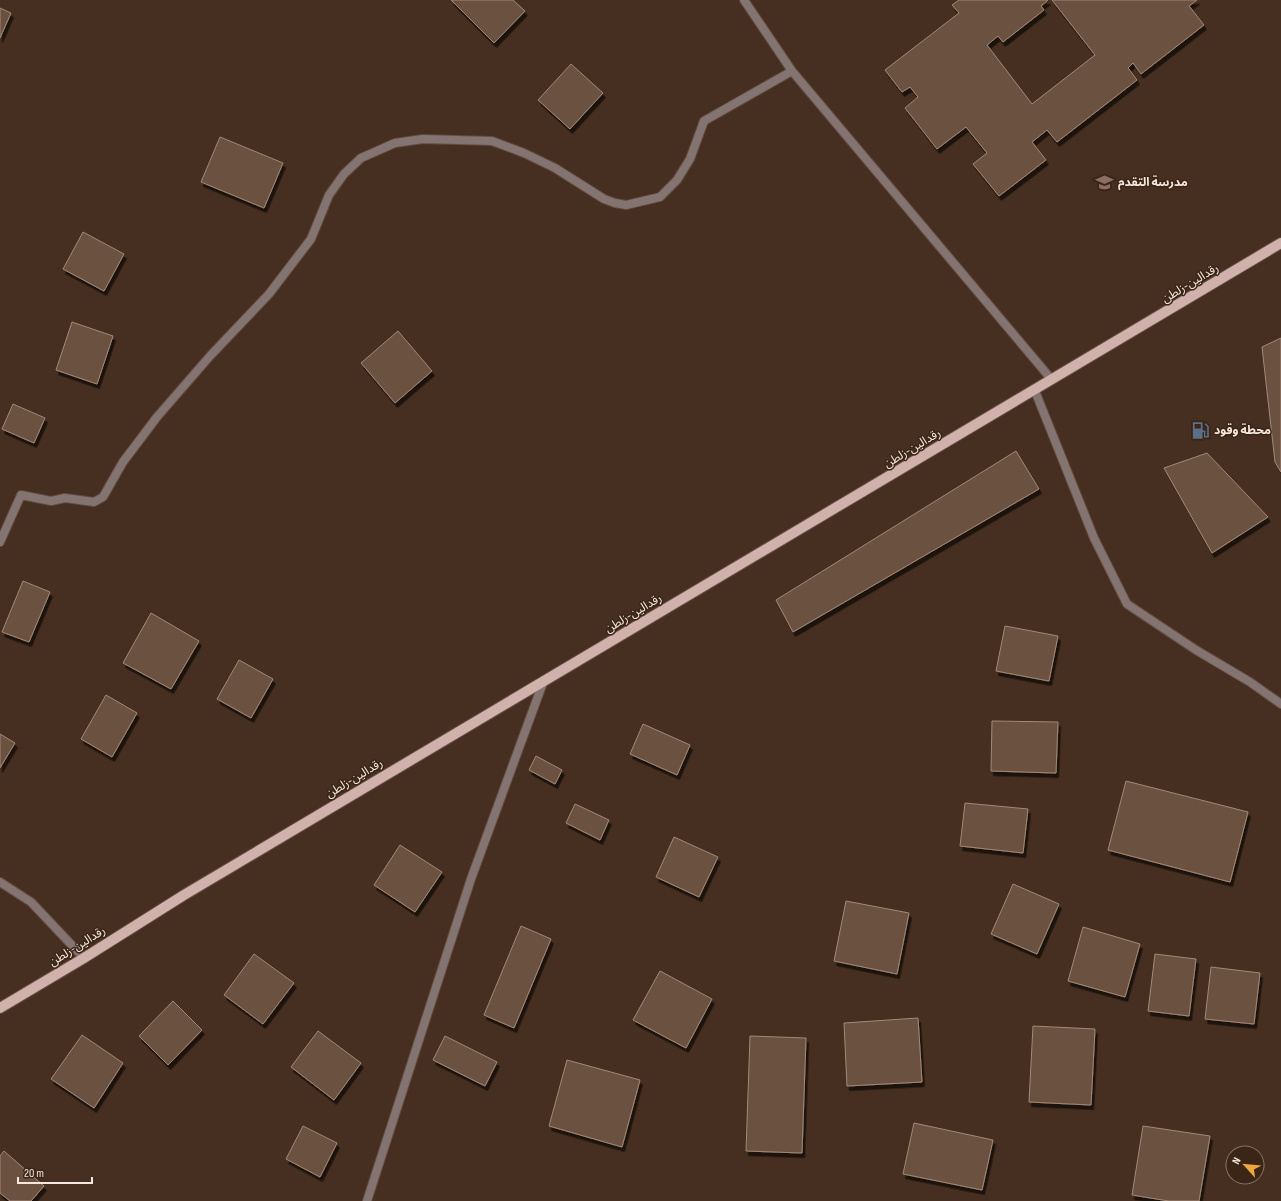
<svg xmlns="http://www.w3.org/2000/svg" width="1281" height="1201" viewBox="0 0 1281 1201" font-family="'Sofia Sans Condensed','Noto Sans Arabic',sans-serif">
<style>
.building{fill:#6a5141;stroke:#a48877;filter:url(#shadow)}
.lines{fill:none;stroke-linecap:round;stroke-linejoin:round}
.street-casing{stroke:#624c3e;stroke-width:10}
.primary-casing{stroke:#624c3e;stroke-width:12}
.street{stroke:#837471;stroke-width:8}
.primary{stroke:#d0b1ac;stroke-width:10}
.labels{text-anchor:middle;stroke-width:3;stroke-linejoin:round;paint-order:stroke}
.poi-label{font-size:12px;font-weight:bold;fill:#f7e7de;stroke:#3b2516;text-anchor:start}
.street-label{font-size:12px;fill:#f7e7de;stroke:#3b2516}
</style>
<defs>
<filter id="shadow"><feDropShadow dx="2.5" dy="4.5" stdDeviation="0" flood-color="#0009"/></filter>
</defs>
<rect width="100%" height="100%" fill="#462f20"/>
<path class="building" d="M451 0H513L525 11 494 43Z
M959 0H1048L1041 6 1044 10 1003 42 998 36 987 45 1032 104 1095 55 1052 0H1197L1189 6 1204 25 1141 74 1133 63 1128 68 1137 80 1057 142 1047 130 1032 142 1046 160 999 196 973 164 987 153 966 127 937 149 905 108 918 97 910 87 902 92 885 70 959 13 952 5Z
M0 8 11 13 0 38Z
M571 64 603 93 570 129 538 100Z
M220 137 283 163 264 208 201 182Z
M83 232 124 254 104 291 63 269Z
M72 322 113 336 97 384 56 370Z
M398 331 432 371 395 403 361 363Z
M1281 338V472L1275 462 1262 347Z
M13 404 45 418 34 443 2 429Z
M1016 451 1039 489 793 632 776 600Z
M1207 453 1268 517 1212 553 1164 468Z
M23 581 50 592 29 642 2 632Z
M151 613 199 641 171 689 123 663Z
M1005 626 1058 636 1049 681 996 671Z
M239 660 273 679 251 718 217 699Z
M106 695 137 713 112 757 81 739Z
M992 721 1058 722 1056 773 991 771Z
M643 724 690 745 677 775 630 754Z
M0 734 15 743 0 768Z
M536 756 562 770 555 784 529 770Z
M1126 781 1248 812 1230 882 1108 850Z
M965 803 1028 809 1023 853 960 846Z
M575 804 609 820 600 840 566 823Z
M674 837 718 857 699 897 656 877Z
M400 845 442 872 415 912 374 885Z
M1013 884 1059 904 1037 954 991 934Z
M846 901 909 913 897 974 834 961Z
M521 926 551 939 514 1028 484 1015Z
M1083 927 1140 944 1125 997 1068 981Z
M254 954 294 983 263 1024 224 995Z
M1155 954 1196 959 1189 1016 1148 1011Z
M1211 967 1260 973 1254 1024 1205 1019Z
M660 971 712 999 686 1048 633 1020Z
M173 1001 202 1030 168 1065 139 1036Z
M918 1018 922 1082 847 1086 844 1023Z
M1033 1026 1095 1029 1091 1105 1029 1102Z
M318 1031 361 1063 334 1100 291 1067Z
M82 1035 123 1063 94 1108 51 1079Z
M445 1036 497 1062 485 1086 433 1060Z
M750 1036 806 1038 802 1153 746 1151Z
M567 1060 640 1080 622 1147 549 1126Z
M914 1123 993 1140 982 1190 903 1174Z
M303 1126 337 1143 320 1177 286 1159Z
M1143 1126 1210 1136 1199 1201H1169L1132 1195Z
M4 1151 44 1186 31 1201H10L0 1193V1156Z"/>
<g class="lines">
<defs>
<path id="street" d="M744 0 792 71 1052 380
M1035 391 1094 538 1127 604 1196 650 1250 682 1281 704
M0 542 21 495 51 501 65 498 94 502 103 497 123 462 157 417 210 356 269 294 311 239 329 195 344 174 361 158 395 143 423 139 492 141 524 153 555 168 604 199 615 203 626 205 660 197 677 180 690 159 704 121 792 71
M0 882 31 902 84 958
M367 1201 471 879 544 680"/>
<path id="primary" d="M0 1008 84 958 184 895 1281 243"/>
</defs>
<use href="#street" class="street-casing"/>
<use href="#primary" class="primary-casing"/>
<use href="#street" class="street"/>
<use href="#primary" class="primary"/>
</g>
<defs>
<symbol id="school-bare" viewBox="-9 -9 18 18"><path d="M0-5L7-2L0 1L-7-2ZM-4 1L0 2.5L4 1V4Q0 6-4 4Z" fill="#8d6e63" stroke="#3b2516" stroke-width="2.5" paint-order="stroke"/></symbol>
<symbol id="fuel-bare" viewBox="-9 -9 18 18"><path d="M-5.5-6h7V0h2V4h1.3V-2.5L3-4.5l.8-.8L6-3V5H2.5V1h-1V6h-7ZM-4.2-4.7v3.2H.2V-4.7Z" fill="#5c6f8a" stroke="#3b2516" stroke-width="2.5" paint-order="stroke"/></symbol>
</defs>
<g fill-rule="evenodd">
<use href="#school-bare" x="1092" y="170" width="25" height="25"/>
<use href="#fuel-bare" x="1188" y="418" width="25" height="25"/>
</g>
<g class="labels">
<g class="poi-label">
<text x="1118" y="186">مدرسة التقدم</text>
<text x="1214" y="434">محطة وقود</text>
</g>
<g class="street-label">
<text transform="translate(1190 283) rotate(-31)" y="4">رقدالين-زلطن</text>
<text transform="translate(912 448) rotate(-31)" y="4">رقدالين-زلطن</text>
<text transform="translate(633 613) rotate(-31)" y="4">رقدالين-زلطن</text>
<text transform="translate(354 778) rotate(-31)" y="4">رقدالين-زلطن</text>
<text transform="translate(77 946) rotate(-32)" y="4">رقدالين-زلطن</text>
</g>
</g>
<g transform="translate(1245 1165) rotate(297)"><circle r="19" fill="#3b2516" stroke="#867366"/>
<path d="M0-3L7 15L0 10L-7 15Z" fill="#eea73d"/>
<text y="-6" font-size="11" font-weight="bold" text-anchor="middle" fill="#f7e7de">N</text>
</g>
<path d="M18 1177v6h74v-6" fill="none" stroke="#f7e7de" stroke-width="2"/>
<text x="24" y="1177" font-size="12" fill="#f7e7de" stroke="#3b2516" stroke-width="3" paint-order="stroke">20 m</text>
</svg>
